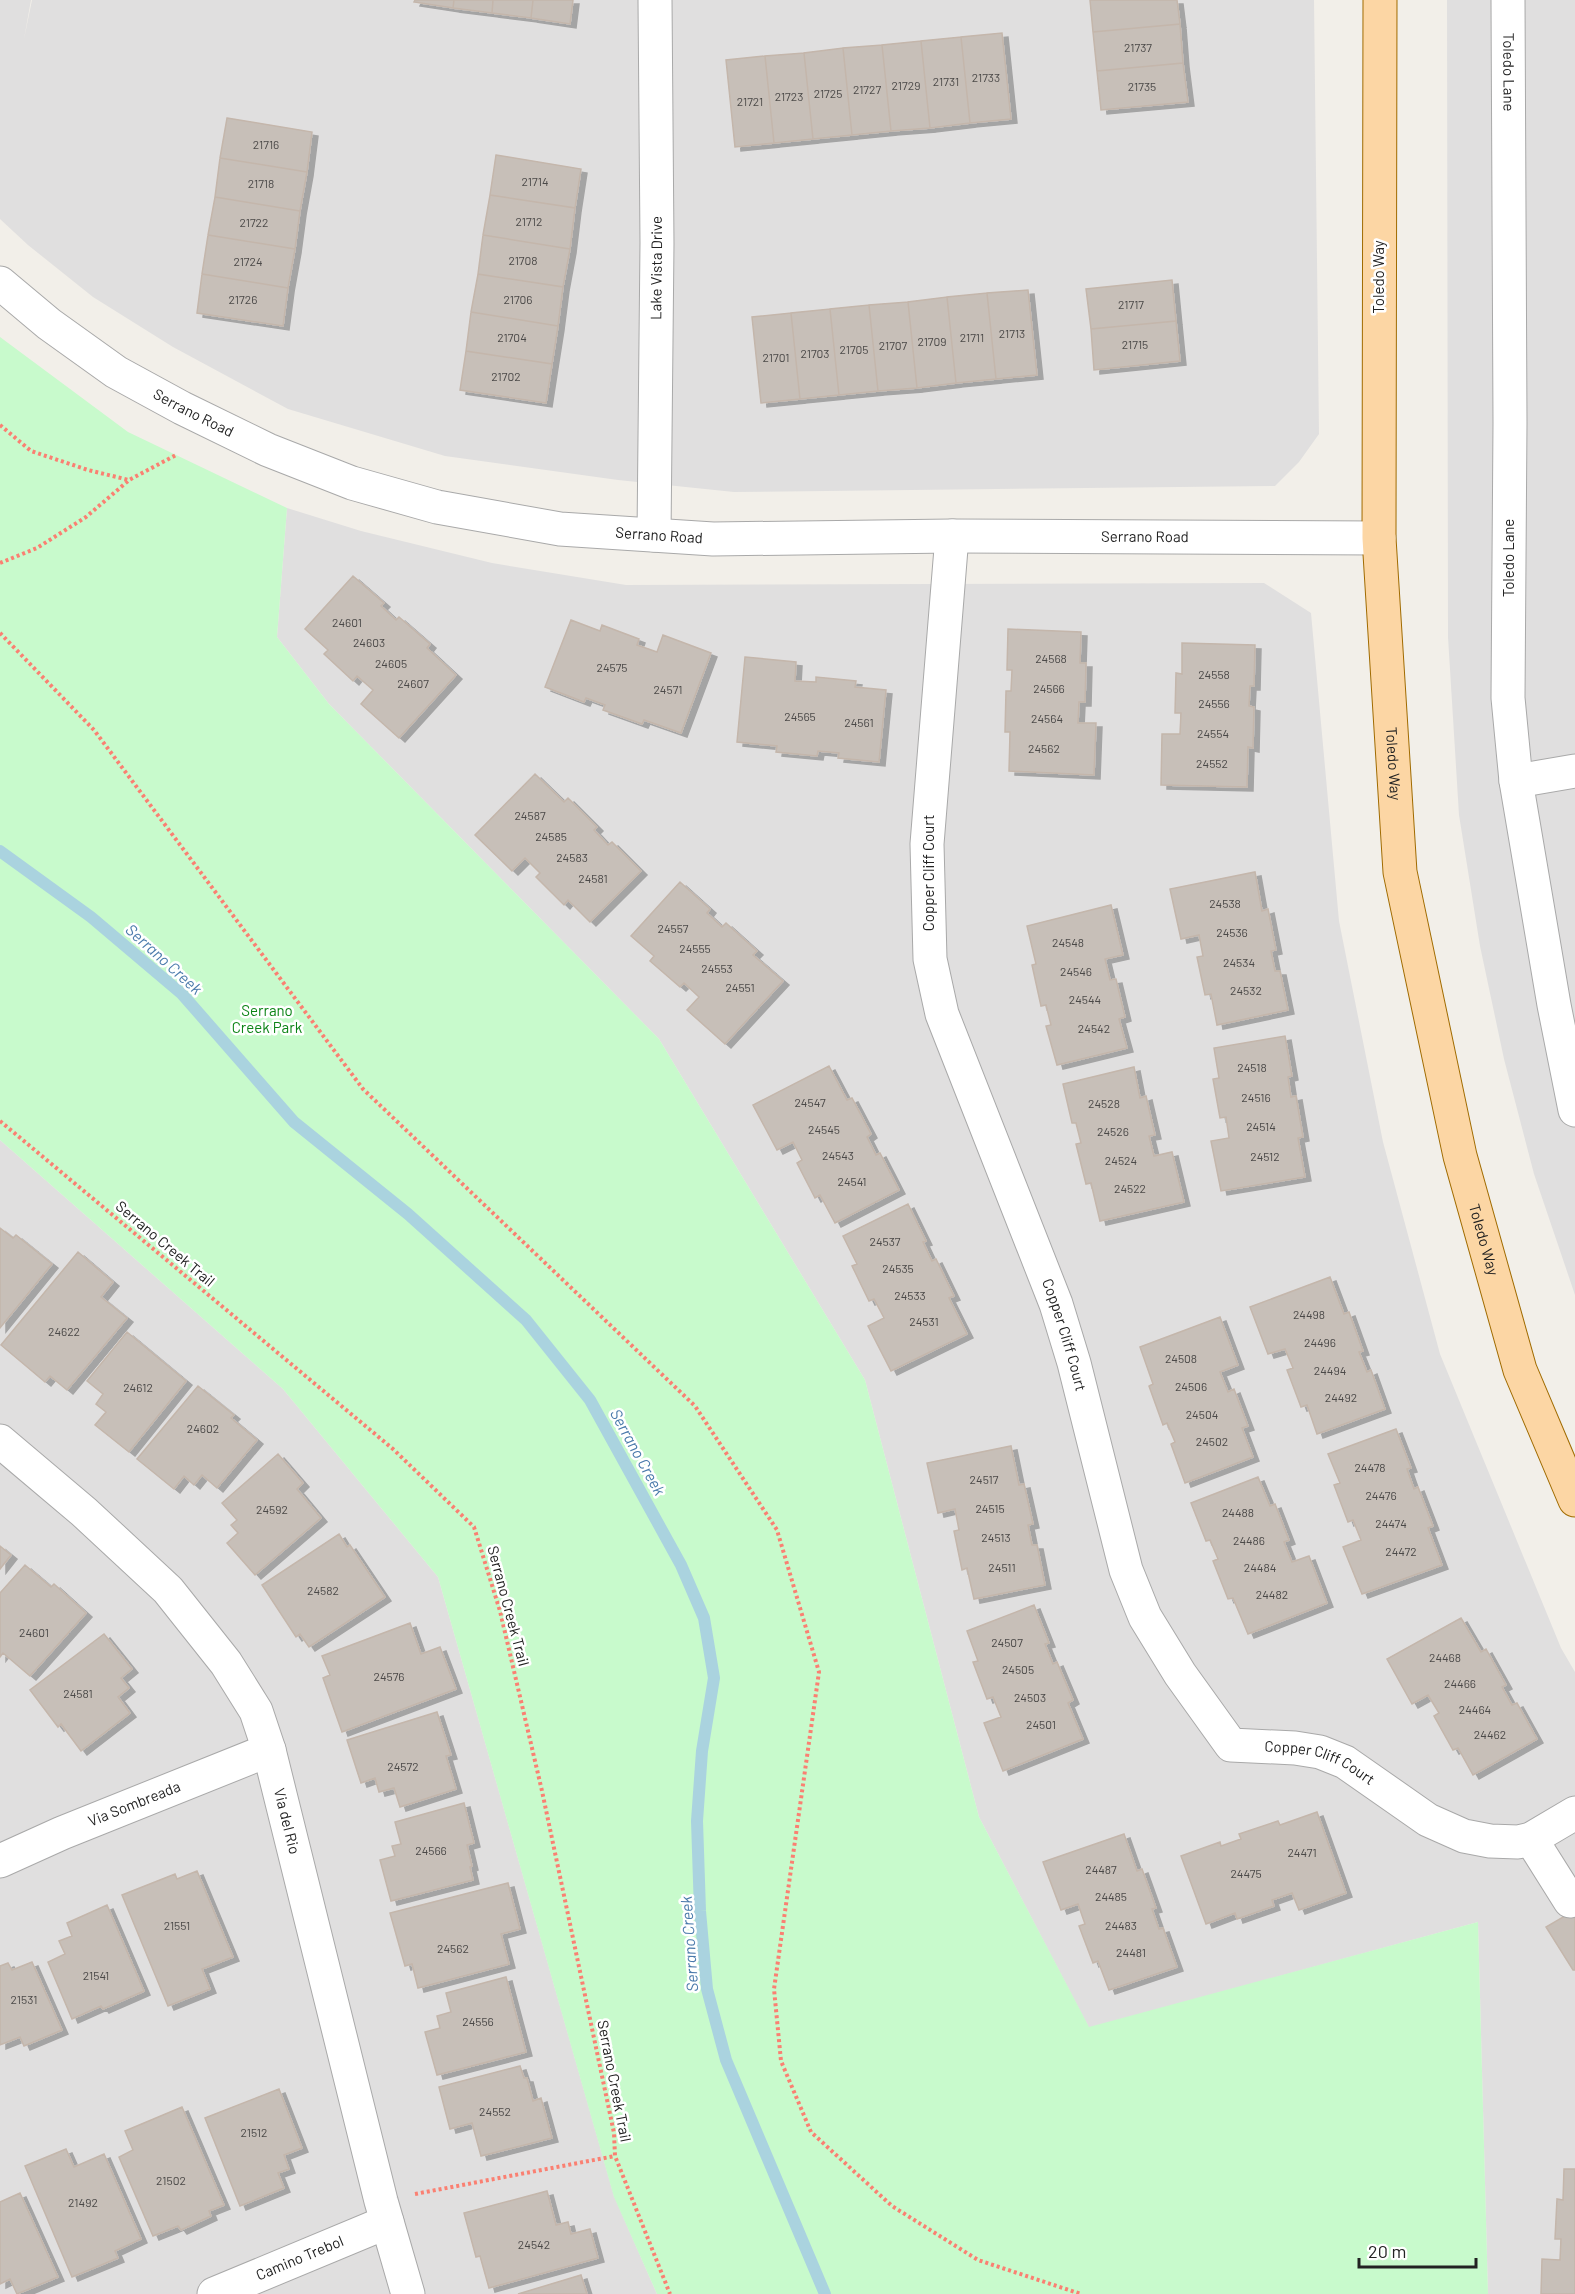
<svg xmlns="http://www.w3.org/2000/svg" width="1575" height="2294" viewBox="0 0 1575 2294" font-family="Barlow,sans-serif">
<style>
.residential{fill:#e0dfdf}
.park{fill:#c8facc}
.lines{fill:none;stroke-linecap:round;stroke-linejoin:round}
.stream{stroke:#aad3df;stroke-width:12}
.building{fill:#c7bfb8;stroke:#c4b6ab;stroke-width:1.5;filter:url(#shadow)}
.minor-casing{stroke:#a9a9a9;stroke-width:35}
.major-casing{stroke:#a06b00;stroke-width:35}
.path{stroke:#fa8072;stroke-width:4;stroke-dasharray:3 3;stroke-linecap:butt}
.minor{stroke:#fff;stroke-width:33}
.major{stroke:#fcd6a4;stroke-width:33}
.labels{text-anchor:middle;stroke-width:5;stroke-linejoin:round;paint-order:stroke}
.number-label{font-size:12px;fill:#4b4948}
.street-label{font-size:15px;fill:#222;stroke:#fff}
.park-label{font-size:15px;fill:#0c8416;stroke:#fff}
.water-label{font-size:16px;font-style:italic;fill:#4a7aab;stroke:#fff}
</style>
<defs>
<filter id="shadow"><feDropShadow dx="6" dy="4" stdDeviation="0" flood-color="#0004"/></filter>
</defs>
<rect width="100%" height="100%" fill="#f2efe9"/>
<path class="residential" d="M0 0H31L24 39 32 0H1314L1319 434 1299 462 1275 486 734 492 618 480 445 456 288 409 173 347 93 297 28 245 0 219Z
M1447 0H1575V1295L1534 1174 1504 1059 1480 946 1459 815 1448 637Z
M287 508 361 531 492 563 626 585 1264 583 1311 613 1339 921 1383 1142 1440 1354 1561 1648 1575 1672V2294H1488L1478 1922 1089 2028 979 1817 865 1380 659 1039 329 704 277 637Z
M0 1140 283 1389 438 1577 614 2196 657 2294H0Z"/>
<path class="park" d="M0 337 128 432 287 508 277 637 329 704 659 1039 865 1380 979 1817 1089 2027 1478 1922 1488 2294H657L614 2197 438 1577 283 1389 0 1140Z"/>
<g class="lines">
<path class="stream" d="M0 851 91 917 182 994 294 1122 408 1214 526 1320 590 1400 681 1565 704 1618 714 1678 702 1751 697 1821 700 1911 707 1989 726 2060 825 2294"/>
</g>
<path class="building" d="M415 0H454L453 8 414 2Z
M454 0H493L492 13 453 8Z
M493 0H533L531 18 492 13Z
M533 0H573L570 24 531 18Z
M1090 0H1177L1180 24 1093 32Z
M1180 24 1183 63 1097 71 1093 32Z
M1002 33 1011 119 970 123 961 37Z
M961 37 970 123 930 128 921 41Z
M921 41 930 128 891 131 882 45Z
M882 45 891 131 852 135 843 48Z
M843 48 852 135 813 139 804 53Z
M804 53 813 139 774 143 765 56Z
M765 56 774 143 735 147 726 60Z
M1183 63 1188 102 1101 110 1097 71Z
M227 118 312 132 307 172 220 158Z
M496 155 581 169 575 208 490 195Z
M220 158 307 172 300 211 215 197Z
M490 195 575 208 570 249 483 235Z
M215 197 300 211 295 249 208 235Z
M208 235 295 249 288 288 202 274Z
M483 235 570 249 563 287 478 274Z
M202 274 288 288 283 326 197 313Z
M478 274 563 287 558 326 471 312Z
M1172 280 1176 321 1091 329 1086 289Z
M1028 290 1037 375 996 379 987 293Z
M987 293 996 379 956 383 947 297Z
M947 297 956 383 917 388 908 302Z
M908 302 917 388 878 391 869 305Z
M869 305 878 391 839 395 830 309Z
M830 309 839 395 800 399 791 313Z
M471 312 558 326 552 364 466 351Z
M791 313 800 399 761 403 752 317Z
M1176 321 1180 361 1094 370 1091 329Z
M466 351 552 364 546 403 460 390Z
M353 576 384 603 381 606 396 620 399 617 430 644 427 648 456 675 399 738 361 704 373 690 357 676 353 681 324 654 328 650 305 629Z
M571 620 600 631 602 625 639 639 637 645 657 652 663 635 711 653 681 733 644 720 642 724 603 710 605 705 586 698 584 702 545 687Z
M1008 629 1081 632 1080 663H1086L1085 702H1079L1078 723H1096L1094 775 1009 771 1010 732H1005L1006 691H1011L1012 670H1007Z
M1182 643 1255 645 1254 686H1250L1249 706 1254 707 1253 748 1248 747 1247 787 1161 785 1162 734H1180L1181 713H1175L1176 673 1182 674Z
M745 657 796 662 795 681 816 682V677L856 681 855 687 886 690 879 762 838 758 839 753 818 751 817 756 776 752 777 746 737 742Z
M535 774 564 802 568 798 597 827 594 830 608 845 612 842 641 871 590 922 568 900 564 905 536 877 540 873 525 858 512 871 475 835Z
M1255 872 1262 911 1268 909 1276 950 1271 951 1275 971H1280L1288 1010 1217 1025 1211 994 1205 995 1197 957 1203 956 1199 935 1181 939 1170 889Z
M680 882 710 909 707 913 722 927 726 923 757 951 753 955 783 981 725 1044 687 1010 699 997 684 983 680 987 650 961 654 956 631 936Z
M1111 905 1123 955 1105 959 1110 980 1116 979 1125 1017 1119 1019 1127 1048 1057 1065 1046 1026 1051 1025 1046 1005 1041 1006 1032 965 1036 964 1027 926Z
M1285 1036 1292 1076 1288 1077 1291 1097 1296 1096 1303 1137 1298 1138 1305 1177 1221 1191 1211 1141 1229 1138 1226 1117 1220 1118 1213 1079 1219 1078 1214 1048Z
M829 1066 847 1100 852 1098 871 1134 867 1137 876 1155 880 1153 899 1190 835 1223 820 1195 815 1198 797 1163 802 1160 793 1142 777 1150 753 1105Z
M1134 1067 1140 1098 1146 1096 1155 1135 1149 1136 1154 1156 1172 1152 1184 1202 1100 1221 1091 1183 1086 1184 1076 1144 1081 1143 1076 1123H1072L1063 1084Z
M908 1204 926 1241 923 1242 932 1261 936 1259 954 1296 949 1298 967 1334 891 1371 868 1326 884 1318 874 1299 869 1301 852 1266 857 1264 843 1236Z
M0 1228 13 1238 16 1235 52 1264 0 1328Z
M78 1252 113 1282 101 1297 127 1318 67 1390 50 1376 45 1382 1 1345Z
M1330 1277 1344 1314 1349 1312 1363 1351 1359 1352 1367 1372 1371 1370 1385 1409 1317 1434 1307 1405 1301 1407 1287 1370 1293 1368 1285 1349 1268 1354 1250 1307Z
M1220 1317 1238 1365 1220 1372 1228 1392 1234 1389 1248 1426 1242 1428 1253 1457 1185 1483 1171 1444 1175 1442 1167 1423 1163 1425 1149 1386 1153 1384 1140 1347Z
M127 1332 186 1381 129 1452 95 1425 106 1412 96 1404 103 1394 87 1381Z
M198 1386 234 1415 231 1418 257 1440 217 1488 202 1475 194 1485 184 1476 174 1489 137 1459Z
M1396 1429 1411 1468 1407 1469 1414 1489 1418 1487 1433 1526 1428 1528 1442 1565 1362 1594 1343 1547 1361 1540 1353 1520 1348 1522 1334 1485 1340 1483 1328 1454Z
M1011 1446 1019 1485 1024 1484 1033 1524 1028 1525 1032 1545H1037L1045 1585 974 1599 967 1568 962 1570 954 1531 959 1530 955 1509 938 1513 927 1463Z
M278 1454 303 1483 297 1489 321 1518 255 1575 227 1543 238 1533 231 1525 237 1520 222 1503Z
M1258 1477 1270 1506 1275 1504 1289 1540 1284 1542 1292 1562 1309 1556 1327 1603 1248 1634 1233 1598 1228 1599 1213 1561 1218 1559 1210 1540 1206 1541 1191 1503Z
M339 1534 347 1547 350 1545 385 1597 309 1647 300 1634 296 1637 262 1585Z
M0 1546 11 1555 0 1569Z
M25 1565 51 1587 54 1584 86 1613 30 1676 3 1653 0 1657V1593Z
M1034 1605 1049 1643 1045 1644 1053 1664 1057 1662 1073 1700 1068 1703 1083 1739 1003 1771 984 1723 1001 1717 993 1697 987 1699 973 1662 978 1661 967 1631Z
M1461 1618 1481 1652 1486 1649 1506 1685 1502 1687 1512 1705 1517 1703 1537 1739 1473 1775 1458 1748 1453 1750 1434 1716 1439 1713 1428 1695 1412 1704 1387 1659Z
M410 1623 421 1654 440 1647 456 1689 342 1732 323 1678 330 1675 322 1656Z
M104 1634 132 1669 121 1678 129 1688 118 1697 130 1713 81 1751 61 1724 58 1727 30 1690Z
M437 1712 451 1755 446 1756 456 1789 400 1807 394 1788 379 1792 375 1778 361 1783 347 1740Z
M464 1803 474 1843 467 1845 472 1866 470 1867 473 1880 391 1901 380 1860 395 1856 392 1846 401 1844 395 1822Z
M1317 1812 1346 1893 1299 1910 1292 1893 1272 1900 1274 1906 1237 1919 1235 1913 1206 1924 1181 1856 1220 1842 1221 1846 1241 1839 1239 1834 1278 1821 1280 1825Z
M1124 1834 1137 1871 1142 1869 1156 1908 1152 1909 1159 1929 1163 1928 1177 1967 1109 1990 1098 1961 1093 1963 1079 1926 1085 1924 1078 1904 1061 1910 1043 1862Z
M197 1871 233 1957 202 1969 210 1989 168 2006 122 1895 175 1874 177 1879Z
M508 1883 520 1929 501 1934 509 1964 418 1988 412 1964 405 1966 390 1913Z
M107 1905 144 1991 103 2009 101 2006 72 2019 48 1962 65 1954 59 1941 72 1936 67 1923Z
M1575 1910V1970H1573L1546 1927Z
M32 1962 62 2030 24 2046 20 2037 0 2045V1966L8 1963 12 1970Z
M506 1977 526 2052 437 2075 425 2032 440 2028 437 2016 451 2012 446 1993Z
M520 2066 524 2078H527L533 2101 541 2098 552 2138 481 2156 472 2123 450 2129 439 2087Z
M279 2089 302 2148 284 2155 289 2169 278 2173 284 2188 240 2206 205 2118Z
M182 2107 224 2205 209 2211 211 2216 181 2230 178 2226 153 2236 119 2157 133 2150 125 2131Z
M66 2149 74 2167 104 2154 141 2239 115 2251 118 2258 72 2277 25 2166Z
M1564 2169H1575V2294H1541L1542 2259 1560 2260 1561 2239H1555L1557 2199 1563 2200Z
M547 2191 556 2225 568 2222 571 2234 590 2229 598 2258 489 2288 480 2256 476 2257 464 2213Z
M20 2193 58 2277 17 2294 10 2279 0 2284V2202Z
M581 2275 587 2294H518Z"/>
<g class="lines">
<defs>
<g id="minor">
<path id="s1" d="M1508 0 1510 423 1508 698 1516 781 1554 1005 1575 1110"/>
<path id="s2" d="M0 283 49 324 116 372 182 408 268 450 352 483 437 507 560 529 713 539 952 536 1379 538"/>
<path id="s3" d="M654 535 657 243 655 0"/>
<path id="s4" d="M952 536 927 844 930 959 942 1014 1056 1304 1074 1363 1126 1570 1145 1617 1180 1674 1231 1745 1295 1748 1320 1752 1345 1762 1428 1820 1464 1836 1490 1841 1518 1842 1531 1839 1575 1813"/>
<path d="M1516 781 1575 771"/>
<path id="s5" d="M0 1441 84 1512 168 1590 226 1663 256 1711 269 1750 381 2201 408 2294"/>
<path d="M1531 1839 1570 1901"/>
<path id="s6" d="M0 1861 62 1833 269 1750"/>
<path id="s7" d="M214 2294 387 2222"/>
</g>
<g id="major">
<path id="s8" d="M1380 0 1379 538 1400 872 1460 1156 1520 1370 1575 1500"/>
</g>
</defs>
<use href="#minor" class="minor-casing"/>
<use href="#major" class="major-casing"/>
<path class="path" d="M0 425 31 451 88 470 129 480 176 455
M0 563 37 548 86 517 128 481
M0 633 94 730 363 1089 695 1406 777 1530 819 1672 774 1989 781 2061 811 2132 892 2206 978 2260 1081 2294
M0 1121 393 1449 474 1527 500 1611 542 1791 614 2133 615 2156 670 2294
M415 2194 615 2156"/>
<use href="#minor" class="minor"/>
<use href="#major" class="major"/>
</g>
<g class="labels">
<g class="number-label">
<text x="1138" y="52">21737</text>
<text x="986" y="82">21733</text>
<text x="946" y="86">21731</text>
<text x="906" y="90">21729</text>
<text x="1142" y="91">21735</text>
<text x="867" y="94">21727</text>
<text x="828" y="98">21725</text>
<text x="789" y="101">21723</text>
<text x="750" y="106">21721</text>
<text x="266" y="149">21716</text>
<text x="535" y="186">21714</text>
<text x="261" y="188">21718</text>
<text x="529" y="226">21712</text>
<text x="254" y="227">21722</text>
<text x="523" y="265">21708</text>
<text x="248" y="266">21724</text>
<text x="243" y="304">21726</text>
<text x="518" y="304">21706</text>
<text x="1131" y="309">21717</text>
<text x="1012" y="338">21713</text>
<text x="512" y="342">21704</text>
<text x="972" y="342">21711</text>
<text x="932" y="346">21709</text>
<text x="1135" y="349">21715</text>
<text x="893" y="350">21707</text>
<text x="854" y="354">21705</text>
<text x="815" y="358">21703</text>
<text x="776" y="362">21701</text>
<text x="506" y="381">21702</text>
<text x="347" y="627">24601</text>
<text x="369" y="647">24603</text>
<text x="1051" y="663">24568</text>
<text x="391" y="668">24605</text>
<text x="612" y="672">24575</text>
<text x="1214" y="679">24558</text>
<text x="413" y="688">24607</text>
<text x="1049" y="693">24566</text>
<text x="668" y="694">24571</text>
<text x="1214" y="708">24556</text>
<text x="800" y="721">24565</text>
<text x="1047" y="723">24564</text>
<text x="859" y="727">24561</text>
<text x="1213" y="738">24554</text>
<text x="1044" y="753">24562</text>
<text x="1212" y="768">24552</text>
<text x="530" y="820">24587</text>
<text x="551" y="841">24585</text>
<text x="572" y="862">24583</text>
<text x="593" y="883">24581</text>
<text x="1225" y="908">24538</text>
<text x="673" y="933">24557</text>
<text x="1232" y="937">24536</text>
<text x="1068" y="947">24548</text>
<text x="695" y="953">24555</text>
<text x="1239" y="967">24534</text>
<text x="717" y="973">24553</text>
<text x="1076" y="976">24546</text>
<text x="740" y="992">24551</text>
<text x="1246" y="995">24532</text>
<text x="1085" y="1004">24544</text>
<text x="1094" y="1033">24542</text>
<text x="1252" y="1072">24518</text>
<text x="1256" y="1102">24516</text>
<text x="810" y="1107">24547</text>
<text x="1104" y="1108">24528</text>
<text x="1261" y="1131">24514</text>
<text x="824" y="1134">24545</text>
<text x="1113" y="1136">24526</text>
<text x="838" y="1160">24543</text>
<text x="1265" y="1161">24512</text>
<text x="1121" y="1165">24524</text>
<text x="852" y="1186">24541</text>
<text x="1130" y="1193">24522</text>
<text x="885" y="1246">24537</text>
<text x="898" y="1273">24535</text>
<text x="910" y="1300">24533</text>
<text x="1309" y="1319">24498</text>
<text x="924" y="1326">24531</text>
<text x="64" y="1336">24622</text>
<text x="1320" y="1347">24496</text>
<text x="1181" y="1363">24508</text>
<text x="1330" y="1375">24494</text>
<text x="1191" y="1391">24506</text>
<text x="138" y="1392">24612</text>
<text x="1341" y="1402">24492</text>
<text x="1202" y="1419">24504</text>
<text x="203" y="1433">24602</text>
<text x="1212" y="1446">24502</text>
<text x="1370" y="1472">24478</text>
<text x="984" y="1484">24517</text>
<text x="1381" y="1500">24476</text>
<text x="990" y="1513">24515</text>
<text x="272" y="1514">24592</text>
<text x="1238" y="1517">24488</text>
<text x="1391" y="1528">24474</text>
<text x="996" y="1542">24513</text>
<text x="1249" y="1545">24486</text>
<text x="1401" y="1556">24472</text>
<text x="1002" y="1572">24511</text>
<text x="1260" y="1572">24484</text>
<text x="323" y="1595">24582</text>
<text x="1272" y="1599">24482</text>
<text x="34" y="1637">24601</text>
<text x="1007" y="1647">24507</text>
<text x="1445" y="1662">24468</text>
<text x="1018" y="1674">24505</text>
<text x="389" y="1681">24576</text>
<text x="1460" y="1688">24466</text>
<text x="78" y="1698">24581</text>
<text x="1030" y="1702">24503</text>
<text x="1475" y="1714">24464</text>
<text x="1041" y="1729">24501</text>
<text x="1490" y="1739">24462</text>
<text x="403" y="1771">24572</text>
<text x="431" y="1855">24566</text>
<text x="1302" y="1857">24471</text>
<text x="1101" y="1874">24487</text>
<text x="1246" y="1878">24475</text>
<text x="1111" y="1901">24485</text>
<text x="177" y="1930">21551</text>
<text x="1121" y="1930">24483</text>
<text x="453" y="1953">24562</text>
<text x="1131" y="1957">24481</text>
<text x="96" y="1980">21541</text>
<text x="24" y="2004">21531</text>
<text x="478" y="2026">24556</text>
<text x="495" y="2116">24552</text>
<text x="254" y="2137">21512</text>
<text x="171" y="2185">21502</text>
<text x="83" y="2207">21492</text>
<text x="534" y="2249">24542</text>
</g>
<g class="street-label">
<text dy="5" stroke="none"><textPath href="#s1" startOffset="72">Toledo Lane</textPath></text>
<text dy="5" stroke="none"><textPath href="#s3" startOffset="267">Lake Vista Drive</textPath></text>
<text transform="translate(1379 277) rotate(-90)" y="5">Toledo Way</text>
<text dy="5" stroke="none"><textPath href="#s2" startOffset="234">Serrano Road</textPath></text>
<text dy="5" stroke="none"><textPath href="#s2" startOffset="720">Serrano Road</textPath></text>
<text dy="5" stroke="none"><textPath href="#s2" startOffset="1206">Serrano Road</textPath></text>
<text transform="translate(1509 558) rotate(-90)" y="5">Toledo Lane</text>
<text dy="5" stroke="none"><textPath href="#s8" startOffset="764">Toledo Way</textPath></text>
<text transform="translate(929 873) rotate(-90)" y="5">Copper Cliff Court</text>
<text dy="5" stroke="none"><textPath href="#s8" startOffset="1250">Toledo Way</textPath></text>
<text transform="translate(165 1244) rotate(40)" y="5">Serrano Creek Trail</text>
<text dy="5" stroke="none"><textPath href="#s4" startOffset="824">Copper Cliff Court</textPath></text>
<text transform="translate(508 1606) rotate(75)" y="5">Serrano Creek Trail</text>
<text dy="5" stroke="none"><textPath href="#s4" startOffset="1364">Copper Cliff Court</textPath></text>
<text dy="5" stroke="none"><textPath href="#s6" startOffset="146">Via Sombreada</textPath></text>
<text dy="5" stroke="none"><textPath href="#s5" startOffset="489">Via del Rio</textPath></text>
<text transform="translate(614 2081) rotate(79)" y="5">Serrano Creek Trail</text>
<text dy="5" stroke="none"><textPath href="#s7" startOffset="93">Camino Trebol</textPath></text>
</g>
<g class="park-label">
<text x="267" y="1016">Serrano<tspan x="267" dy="17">Creek Park</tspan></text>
</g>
<g class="water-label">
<text transform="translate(164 959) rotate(42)" y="6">Serrano Creek</text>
<text transform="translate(638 1452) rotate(61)" y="6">Serrano Creek</text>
<text transform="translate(689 1944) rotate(-94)" y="6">Serrano Creek</text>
</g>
</g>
<path d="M1359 2258v9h117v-9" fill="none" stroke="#222222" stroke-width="3"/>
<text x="1368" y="2258" font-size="18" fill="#222222" stroke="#ffffff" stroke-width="4.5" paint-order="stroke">20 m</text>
</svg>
